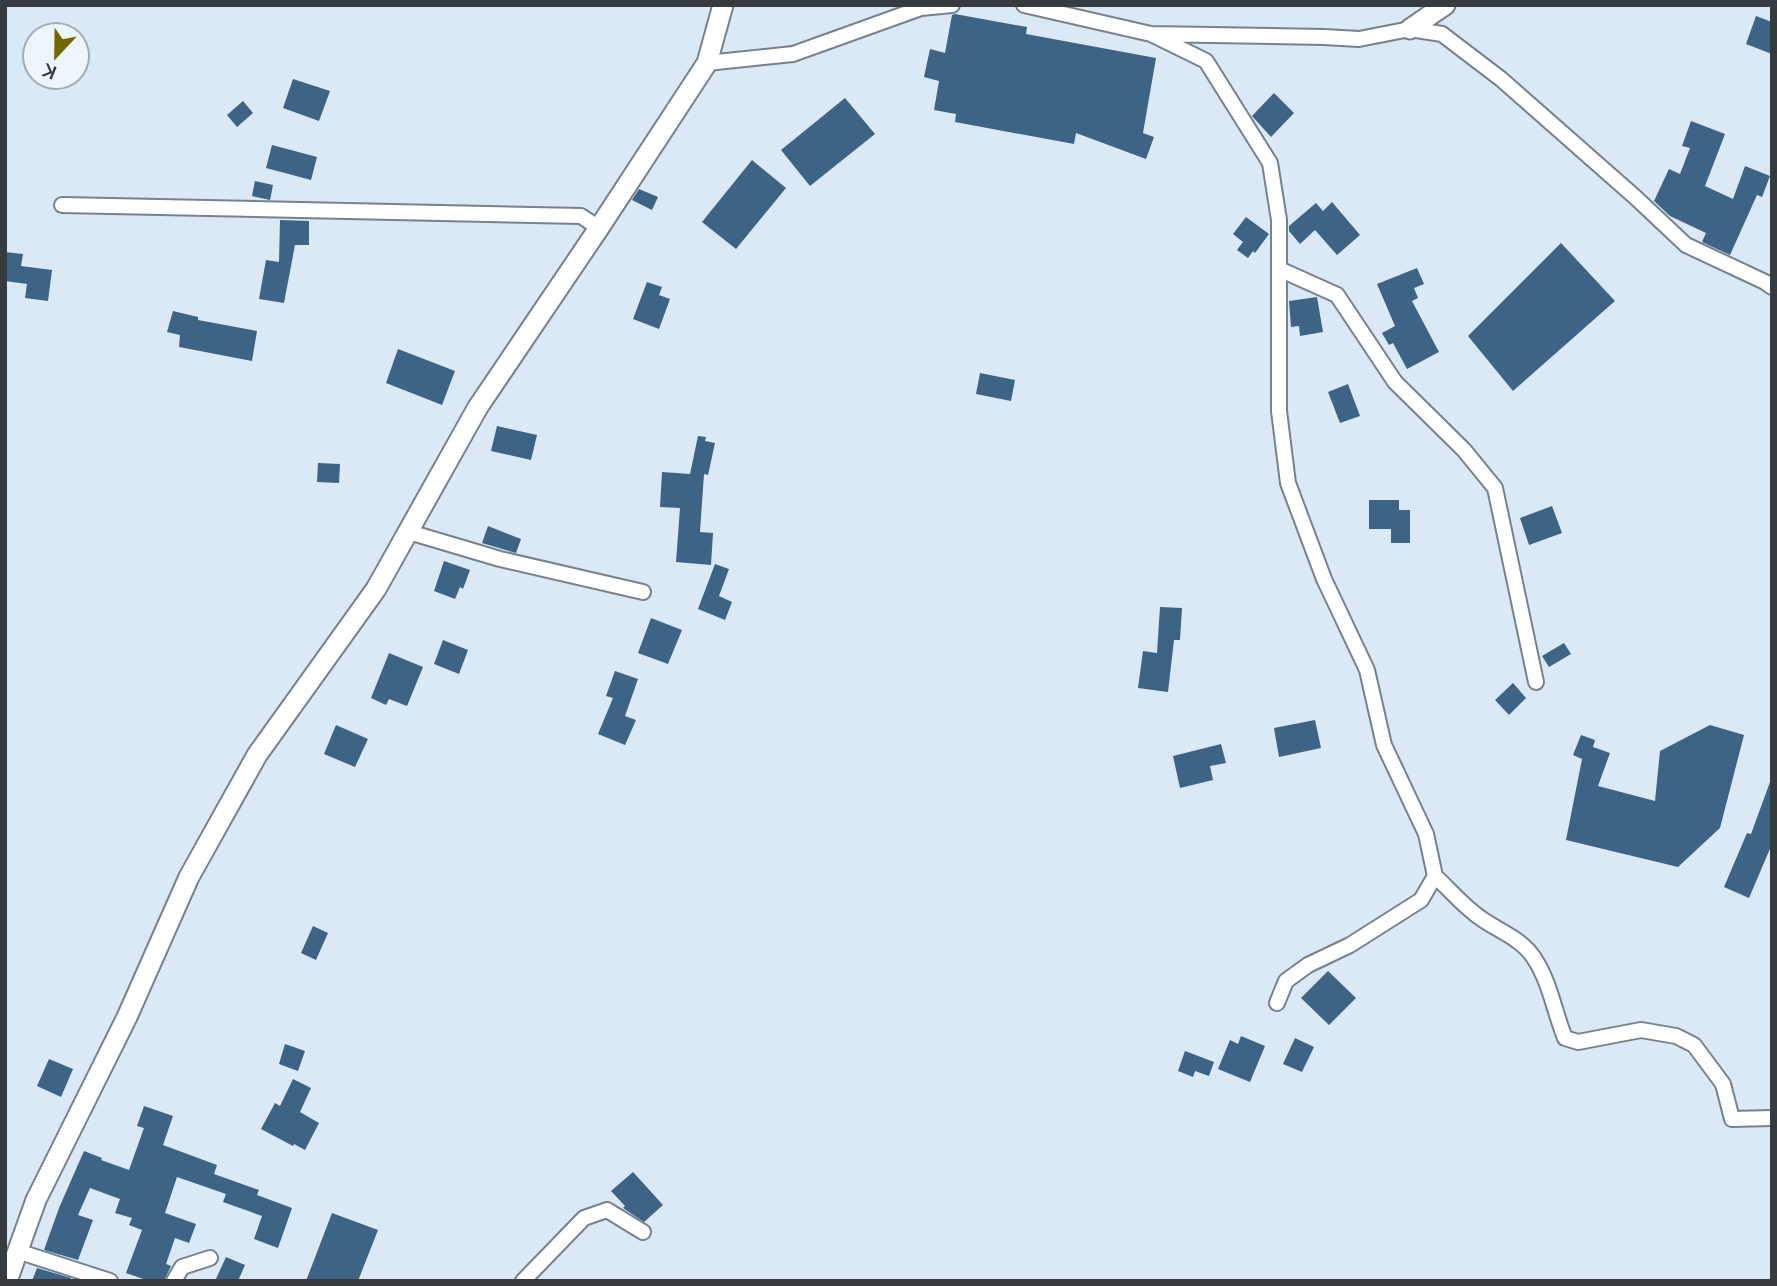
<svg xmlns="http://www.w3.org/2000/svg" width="1777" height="1286" viewBox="0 0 1777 1286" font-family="'Nunito Sans',sans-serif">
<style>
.building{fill:#3d6385}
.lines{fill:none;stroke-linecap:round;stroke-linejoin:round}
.street-casing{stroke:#76828e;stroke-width:18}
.secondary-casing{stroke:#76828e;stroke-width:23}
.street{stroke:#fff;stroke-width:14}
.secondary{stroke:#fff;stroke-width:19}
</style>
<rect width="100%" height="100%" fill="#dbe8f5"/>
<path class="building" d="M955 14 1027 27 1026 34 1156 58 1143 133 1154 137 1146 159 1076 133 1074 144 955 122 956 114 934 110 939 81 924 77 930 49 945 53 952 15Z
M1756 16 1772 22V54L1746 44Z
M293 79 330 91 319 121 283 108Z
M1274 93 1294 113 1271 137 1252 116Z
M845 98 875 134 810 186 781 150Z
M243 101 253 113 237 127 227 115Z
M1691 121 1725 134 1705 186 1733 199 1745 166 1770 176 1762 197 1757 195 1730 255 1702 242 1706 233 1670 216 1654 201 1669 169 1680 174 1690 148 1682 146Z
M272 145 317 157 311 180 266 168Z
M752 160 786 188 736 249 702 222Z
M255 181 273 185 270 200 252 196Z
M639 189 658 197 652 210 632 200Z
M1332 202 1360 235 1337 255 1315 230 1300 244 1289 231V226L1316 203 1323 211Z
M1246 217 1269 234 1255 253 1253 251 1248 258 1237 250 1243 242 1233 234Z
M280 220 309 221V245H295L284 303 259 299 266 260 279 262Z
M1561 243 1615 301 1513 391 1468 336Z
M5 252 23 254 21 266 52 270 48 301 25 298 27 284 5 281Z
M1417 268 1424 284 1414 288 1418 298 1412 301 1439 352 1407 369 1393 343 1389 345 1382 333 1395 326 1377 284Z
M647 282 662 287 659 295 670 299 659 329 633 319Z
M1317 297 1323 332 1300 336 1299 326 1291 327 1289 301Z
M173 311 198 317V320L257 331 252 361 179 347 180 335 167 332Z
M398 349 455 371 442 405 386 383Z
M980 373 1015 380 1011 401 976 394Z
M1348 384 1360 416 1340 423 1328 392Z
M497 426 537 435 531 460 491 451Z
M698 436 706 437 705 441 715 443 708 475 704 474 700 532 713 533 711 565 676 562 680 508 660 507 662 472 690 474Z
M318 463 340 464 339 483 317 482Z
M1369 500H1399V510H1410V543H1391V529H1369Z
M1552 506 1562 533 1529 545 1520 518Z
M488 526 521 539 516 553 482 543Z
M444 561 470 570 463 589 460 587 455 599 434 591Z
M715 564 729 569 719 596 732 602 725 620 698 609Z
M1160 607 1182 608 1180 640H1174L1168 692 1138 688 1143 651 1157 653Z
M651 618 682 630 668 664 638 653Z
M443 640 468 650 459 674 434 664Z
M1564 643 1571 654 1549 667 1542 656Z
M389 653 423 667 407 706 389 699 386 705 371 698Z
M615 671 638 679 625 716 636 720 625 745 598 734 613 698 606 696Z
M1513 683 1526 698 1509 715 1495 700Z
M1315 720 1321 748 1279 757 1274 728Z
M336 725 368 739 355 767 324 754Z
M1710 725 1744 735 1720 828 1678 867 1566 840 1582 759 1573 755 1581 735 1595 740 1593 747 1610 753 1598 786 1655 801 1660 751Z
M1221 744 1226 763 1210 766 1213 780 1180 788 1173 756Z
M1770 782H1772V844L1749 898 1724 887 1747 833 1751 834Z
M313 926 328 933 316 960 301 953Z
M1328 971 1356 998 1329 1025 1301 998Z
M1241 1036 1265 1046 1250 1082 1218 1069 1230 1040 1238 1044Z
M1295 1038 1314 1047 1302 1072 1283 1064Z
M285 1044 305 1051 298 1071 279 1064Z
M1185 1051 1214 1062 1209 1076 1195 1071 1193 1077 1178 1071Z
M49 1059 73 1069 61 1097 37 1086Z
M293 1079 311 1088 300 1112 319 1123 305 1150 294 1144 293 1146 261 1129 275 1103 280 1106Z
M144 1106 173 1116 163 1145 217 1165 214 1174 259 1190 257 1195 292 1208 278 1248 254 1239 262 1216 223 1202 226 1194 177 1177 165 1213 196 1224 189 1243 175 1238 166 1264 171 1266 164 1281H149L126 1273 142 1230 129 1225 132 1218 115 1213 120 1199 90 1188 78 1215 93 1220 78 1260 44 1250 59 1208 84 1151 102 1158 101 1160 129 1170 144 1128 137 1126Z
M633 1172 663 1205 644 1222 623 1208 625 1206 611 1191Z
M332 1213 378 1230 358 1281H306Z
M226 1257 245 1265 238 1281H215Z
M37 1268 71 1278 70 1281H32Z"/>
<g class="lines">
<defs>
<path id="street" d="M1024 5 1151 34 1324 37 1359 39 1410 29 1442 34 1501 79 1635 197 1686 245 1765 282 1772 287
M1151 34 1206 61 1270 163 1279 220V411L1288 483 1324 579 1367 670 1384 745 1426 834 1435 876 1421 900 1350 945 1308 965 1286 981 1277 1003
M707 63 793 54 921 8 952 5
M62 205 581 216 599 228
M1279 269 1337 295 1395 382 1464 450 1495 488 1536 682
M409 532 500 559 643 592
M1435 876C1448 888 1460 902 1474 913 1492 929 1520 936 1534 958 1550 982 1554 1011 1565 1038L1578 1042 1641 1030 1676 1036 1694 1045 1723 1084 1732 1119 1772 1118
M17 1251 110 1281
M174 1281 182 1267 210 1258
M523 1281 584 1218 607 1210 643 1232"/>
<path id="secondary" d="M1410 29 1445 5
M7 1281 36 1200 127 1017 189 877 257 755 376 589 478 407 599 228 707 63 723 5"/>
</defs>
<use href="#street" class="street-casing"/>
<use href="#secondary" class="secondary-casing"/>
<use href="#street" class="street"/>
<use href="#secondary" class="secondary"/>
</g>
<rect width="1777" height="1286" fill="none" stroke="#363b40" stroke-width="14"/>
<g transform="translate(56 56) rotate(202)"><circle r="33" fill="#edf5fd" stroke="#a4abb1" stroke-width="2"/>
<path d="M0-5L12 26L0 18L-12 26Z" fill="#736800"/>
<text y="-10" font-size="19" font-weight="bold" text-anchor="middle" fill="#363b40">K</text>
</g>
</svg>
